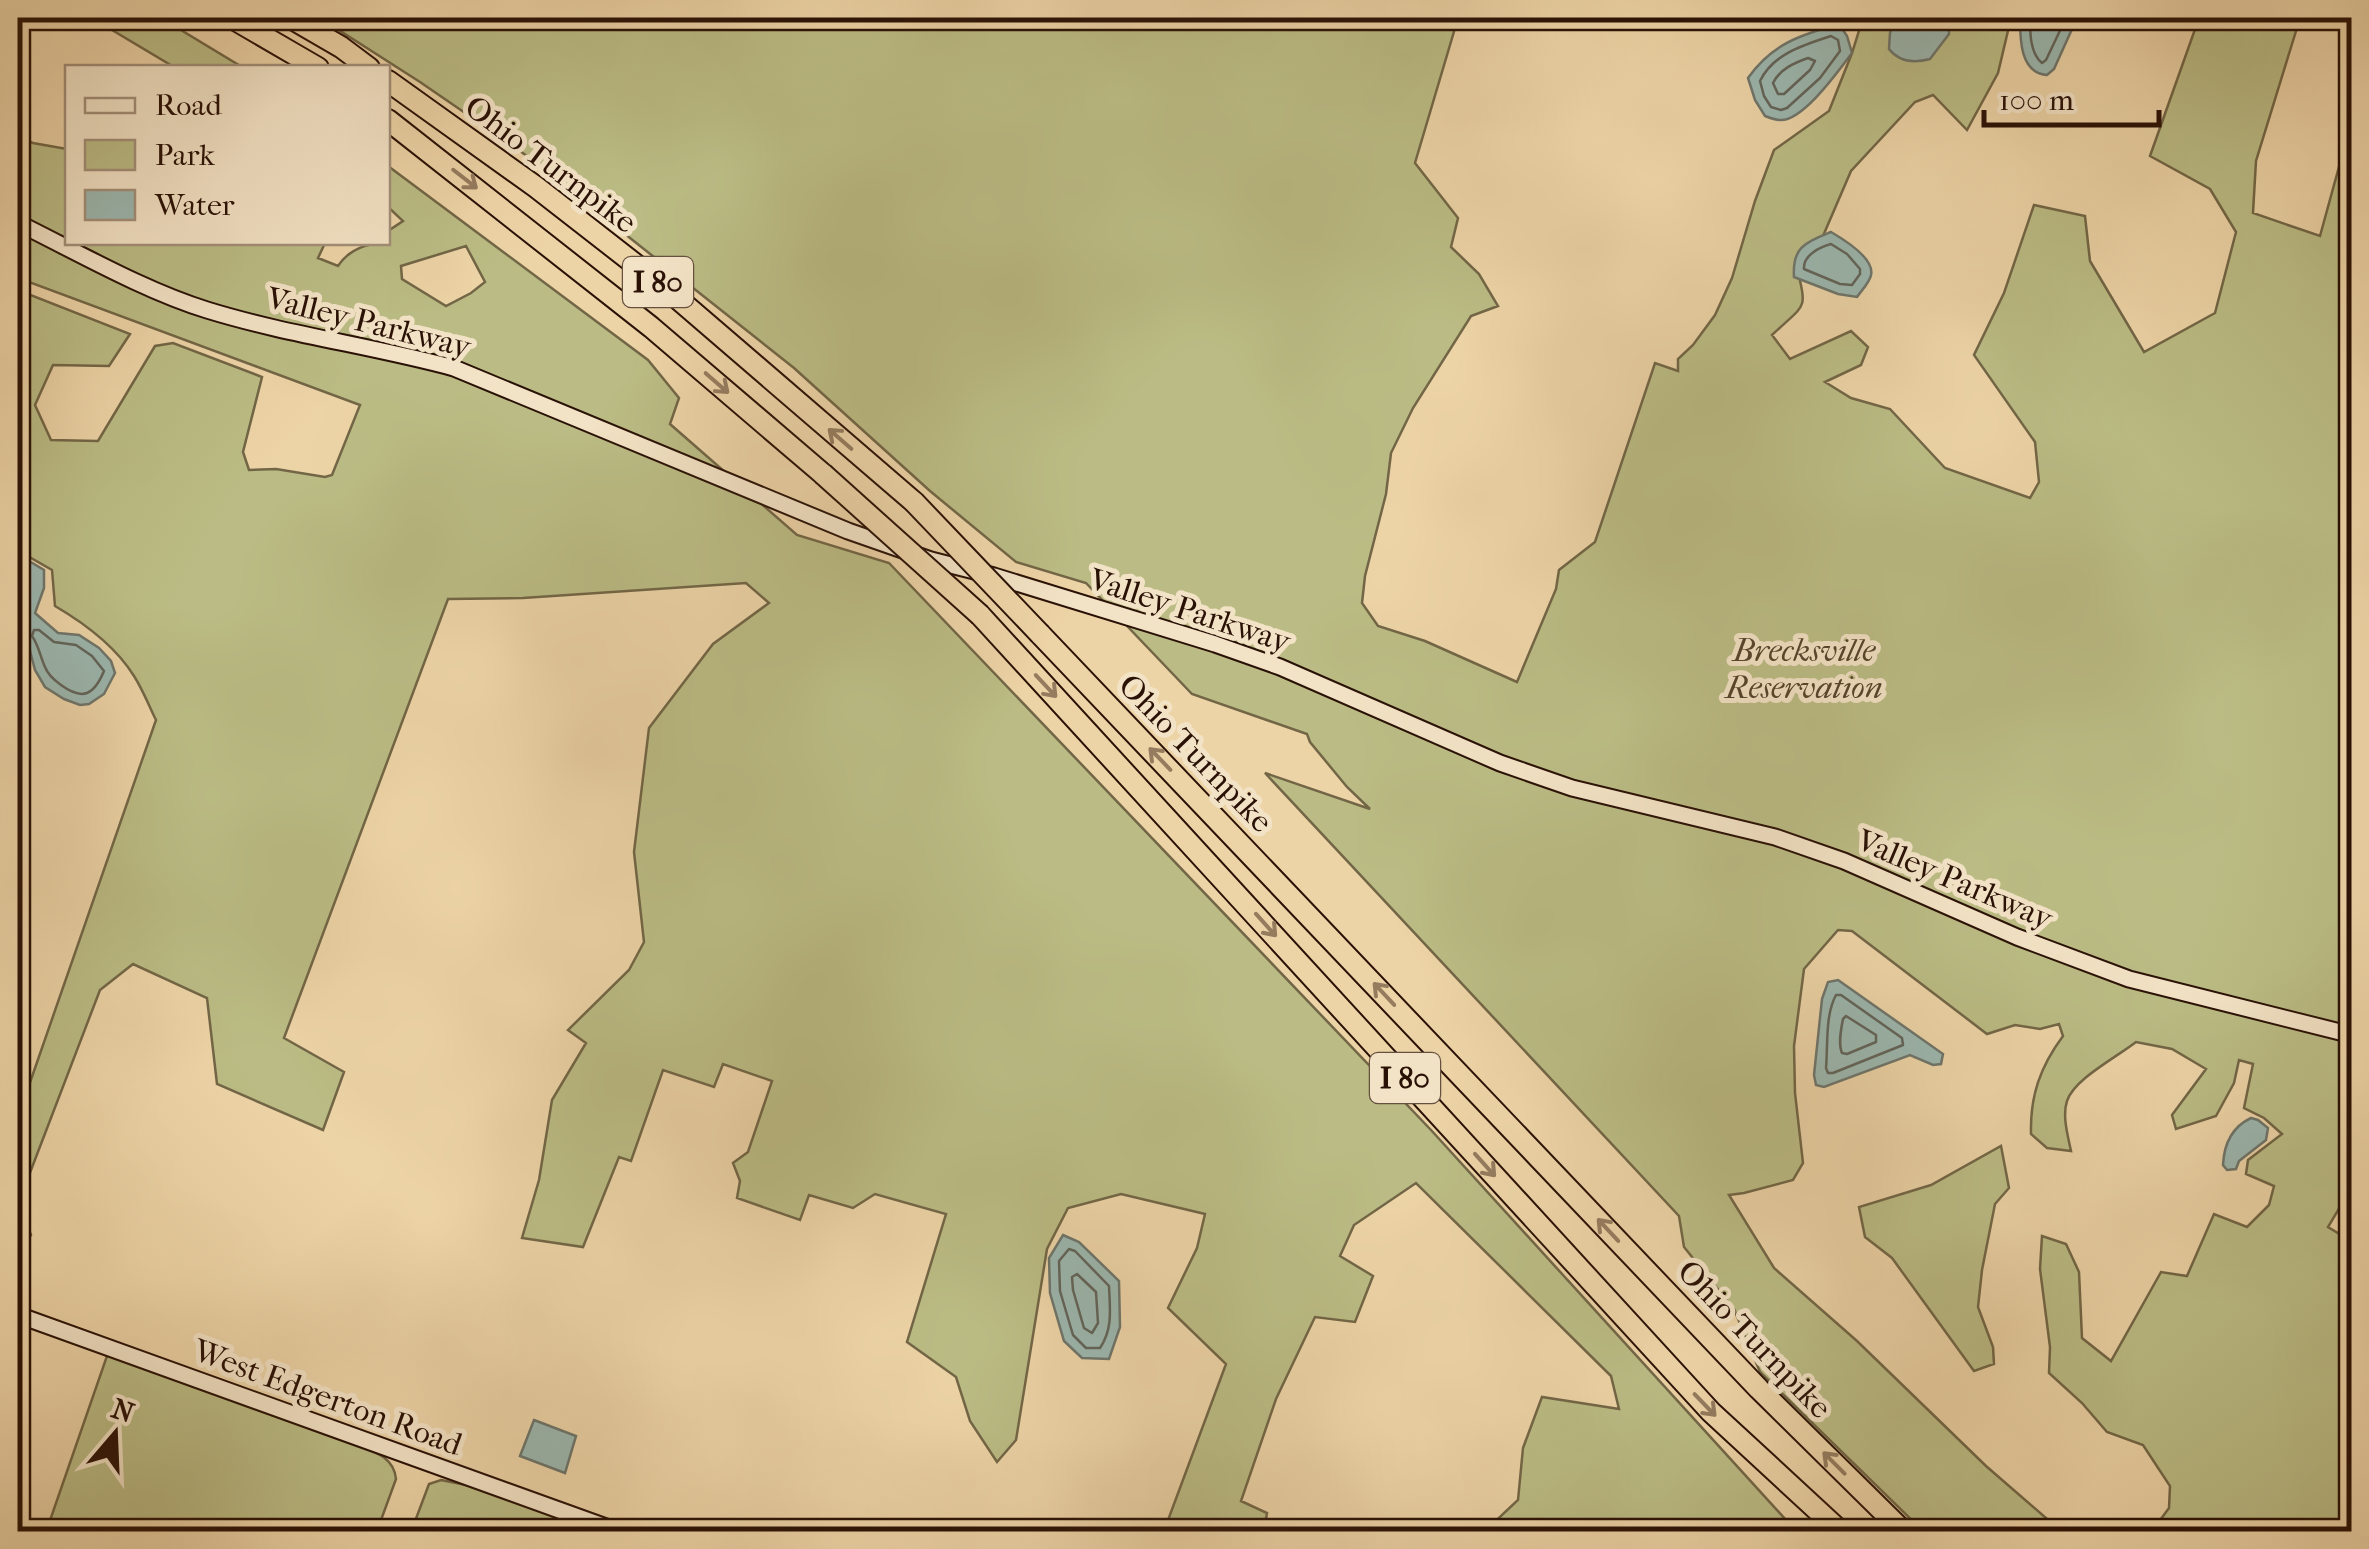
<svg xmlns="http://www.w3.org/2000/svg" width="2369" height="1549" viewBox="0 0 2369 1549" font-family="'IM FELL French Canon',serif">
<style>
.green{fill:#bbbc85;stroke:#726646;stroke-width:2.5;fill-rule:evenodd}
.water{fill:#9bb7af;stroke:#6e756b;stroke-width:2.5}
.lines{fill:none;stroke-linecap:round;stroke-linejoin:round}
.shore{stroke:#62645a;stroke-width:2.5}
.secondary-casing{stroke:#2a1106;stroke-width:19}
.highway-casing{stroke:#2a1106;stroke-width:24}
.secondary{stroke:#f3e3c6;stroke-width:15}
.highway{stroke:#edd4a7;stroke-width:20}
.highway-bridge-casing{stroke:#2a1106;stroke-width:24;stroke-linecap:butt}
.highway-bridge{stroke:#edd4a7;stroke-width:20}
.oneway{stroke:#957c5f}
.labels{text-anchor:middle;stroke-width:10;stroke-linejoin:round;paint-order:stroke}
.shield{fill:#f3e3c6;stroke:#665040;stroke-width:2.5}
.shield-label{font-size:30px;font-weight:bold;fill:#2a1106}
.street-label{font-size:32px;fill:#2a1106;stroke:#f3e3c6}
.park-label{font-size:32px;font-style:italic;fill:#56442c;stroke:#f3e3c6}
</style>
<rect width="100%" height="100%" fill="#edd4a7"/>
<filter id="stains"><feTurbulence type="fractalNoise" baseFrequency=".002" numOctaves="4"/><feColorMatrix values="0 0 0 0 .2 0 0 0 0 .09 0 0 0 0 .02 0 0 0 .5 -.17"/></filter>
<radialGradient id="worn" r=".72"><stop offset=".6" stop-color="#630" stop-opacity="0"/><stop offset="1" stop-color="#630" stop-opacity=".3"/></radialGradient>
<path class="green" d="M92 18H161L242 67H174Z
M320 18H1458L1415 163 1458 218 1451 247 1479 274 1498 306 1471 316 1413 408 1391 453 1386 494 1365 576 1362 603 1378 626 1425 641 1517 682 1556 589 1559 570 1595 542 1655 363 1678 371V359L1693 345 1715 315 1732 278 1755 201 1774 150 1829 111 1852 53 1863 18H2011L1998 73 1967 130 1933 95 1915 102 1851 171 1823 236 1796 263C1807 312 1808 301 1772 335L1790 359 1851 331 1868 347 1861 365 1825 382 1851 398 1890 409 1945 468 2030 498 2039 482 2035 442 1974 355 2004 293 2034 205 2085 216 2090 261 2144 352 2215 313 2236 232 2210 189 2150 156 2199 18H2300L2256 161 2253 213 2320 236 2351 123 2352 1195H2347L2328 1227 2351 1241V1531H2152L2169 1508 2170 1486 2143 1445 2107 1432 2082 1403 2049 1373 2050 1347 2040 1269 2042 1236 2066 1244 2079 1272 2082 1338 2111 1361 2161 1272 2187 1276 2214 1214 2247 1227 2269 1205 2274 1186 2246 1174 2248 1160 2282 1134 2264 1118 2244 1108 2253 1064 2239 1060 2234 1083 2216 1116 2176 1129 2172 1115 2206 1069 2172 1049 2136 1042C2117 1057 2074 1079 2067 1101 2062 1116 2068 1136 2071 1151L2047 1148 2031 1134C2030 1096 2040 1067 2063 1036L2059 1024 2040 1029 2015 1025 1987 1034 1852 931 1838 930 1804 969 1794 1046 1795 1093 1803 1163 1793 1180 1744 1193 1729 1195 1774 1268 1857 1341 1986 1466 2061 1531H1923L1760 1372 1734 1309 1684 1247 1679 1216 1265 773 1370 809 1347 787 1310 742 1307 734 1192 694 1086 583 1016 562 930 491 794 368 519 150 420 82Z
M18 137 33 143 67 149 68 242 325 243 318 258 338 266C349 249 369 243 388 242V231L403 221 388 207V166L648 360 679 398 670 424 797 535 889 563 1431 1130 1796 1531H1485L1518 1500 1523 1448 1542 1397 1619 1409 1611 1376 1416 1183 1354 1225 1340 1256 1373 1276 1355 1322 1315 1317 1276 1399 1241 1501 1267 1513 1264 1531H1164L1226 1364 1168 1308 1197 1248 1205 1214 1121 1194 1068 1208 1047 1249 1016 1440 997 1462 970 1421 956 1377 907 1342 946 1214 875 1194 853 1208 809 1195 800 1220 737 1198 740 1181 733 1163 748 1152 772 1081 723 1064 714 1087 663 1070 631 1161 619 1157 583 1247 522 1238 539 1180 552 1100 586 1043 568 1030 629 970 644 942 634 852 649 728 713 644 769 603 746 583 523 598 448 599 284 1038 344 1072 323 1130 217 1084 207 998 133 964 100 990 18 1204 31 1235 18 1256V1117L156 720C149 706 143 690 134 676 116 647 84 623 55 606L52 570 24 554 18 558V290L130 334 109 366 53 365 35 405 51 440 98 441 155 346 173 343 262 377 243 452 249 470 276 469 325 477 332 475 360 405 18 278ZM466 246 485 282 471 293 446 306 402 279 401 266Z
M2001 1146 2009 1188 1995 1204 1982 1270 1978 1307 1993 1347 1994 1364 1974 1371 1892 1258 1865 1237 1859 1207 1931 1185Z
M108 1353 350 1441C369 1450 394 1455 396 1479L377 1531 46 1532Z
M441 1480 486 1489 604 1532H411L429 1484Z"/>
<path class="water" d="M1895 18H1949V34L1930 59C1915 63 1899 62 1889 49L1890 33Z
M2020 18H2077L2054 69 2047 75C2020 73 2020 39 2020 18Z
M1839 24 1847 36 1852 53C1839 70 1804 120 1781 120 1775 120 1770 118 1765 116L1755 100 1748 78C1772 44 1800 35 1839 24Z
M1831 232C1843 239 1875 258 1871 275 1870 282 1861 291 1857 297L1838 294 1794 277C1792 247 1805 243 1831 232Z
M29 561 44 570V588L35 613 58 633 79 635 99 648 111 661 115 673 104 694 89 704 80 705 64 699 45 687 35 670 30 651 18 632V562Z
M1838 980 1943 1054 1941 1064 1933 1065 1910 1055 1824 1087 1816 1085 1814 1075 1822 999 1828 982Z
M2251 1118 2258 1120 2268 1128 2266 1140 2239 1161 2236 1169 2227 1170 2223 1165C2224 1144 2232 1127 2251 1118Z
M1063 1235 1079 1242 1119 1281 1120 1327 1109 1359 1082 1358 1064 1341 1050 1293 1049 1258Z
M534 1420 576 1436 565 1473 520 1456Z"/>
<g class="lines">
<path class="shore" d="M2030 18C2030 33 2030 53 2042 63L2046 60 2066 18
M1831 36 1838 40 1840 51 1820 78 1787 108 1781 110 1771 107 1764 96 1760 81C1773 54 1803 45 1831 36Z
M1808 58 1815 61 1810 70 1784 94H1778L1773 83C1780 69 1794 63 1808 58Z
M1831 244 1847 254 1860 269V274L1852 285 1840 284 1804 269C1803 255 1820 247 1831 244Z
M34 630H39L54 642 76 645 92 656 104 671C94 695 83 701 61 685 54 680 48 675 45 667 40 656 39 646 32 636Z
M1836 995H1841L1902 1038 1903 1045 1833 1073H1828L1826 1068C1828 1045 1825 1015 1836 995Z
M1846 1016 1876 1035V1042L1847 1054 1842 1053C1838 1044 1841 1029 1843 1019Z
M1069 1249 1075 1251 1109 1286C1110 1309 1113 1329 1100 1348H1086L1073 1335 1060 1291 1059 1261Z
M1077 1274 1096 1292 1098 1323 1092 1333 1084 1328 1073 1290 1072 1277Z"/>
<defs>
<path id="secondary" d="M18 223C77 252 145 291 207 310 288 335 373 346 454 368L848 531 931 560 994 576 1215 644 1280 667 1500 763 1572 788 1775 837 1844 861 2017 937 2129 979 2352 1035
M18 1315 620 1532"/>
<path id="highway" d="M232 18 318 68
M291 18 341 47 369 68
M388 81 536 187 663 286 914 502
M388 120 651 327 823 474
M980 615 1711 1412 1841 1532
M1040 634 1759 1389 1904 1532"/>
</defs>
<use href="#secondary" class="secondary-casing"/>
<use href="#highway" class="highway-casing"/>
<use href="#secondary" class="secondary"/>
<use href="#highway" class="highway"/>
<defs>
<path id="highway-bridge" d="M823 474 980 615
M914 502 1040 634"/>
</defs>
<use href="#highway-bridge" class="highway-bridge-casing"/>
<use href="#highway-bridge" class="highway-bridge"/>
</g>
<defs><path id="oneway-shaft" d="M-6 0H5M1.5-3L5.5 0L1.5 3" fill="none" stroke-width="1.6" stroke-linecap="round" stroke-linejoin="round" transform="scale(2.5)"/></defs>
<g class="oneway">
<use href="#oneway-shaft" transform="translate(465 179) rotate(38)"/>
<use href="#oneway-shaft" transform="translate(717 383) rotate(41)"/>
<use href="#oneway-shaft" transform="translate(840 439) rotate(-139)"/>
<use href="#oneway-shaft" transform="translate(1046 686) rotate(47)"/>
<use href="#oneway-shaft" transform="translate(1160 759) rotate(-134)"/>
<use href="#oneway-shaft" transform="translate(1266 925) rotate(48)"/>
<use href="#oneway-shaft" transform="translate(1384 994) rotate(-133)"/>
<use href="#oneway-shaft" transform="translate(1485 1165) rotate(48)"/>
<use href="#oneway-shaft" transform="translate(1608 1230) rotate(-133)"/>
<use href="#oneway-shaft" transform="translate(1705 1405) rotate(46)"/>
<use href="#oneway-shaft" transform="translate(1834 1463) rotate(-135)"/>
</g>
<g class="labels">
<g class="shield">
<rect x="623" y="257" width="70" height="50" rx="8"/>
<rect x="1370" y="1053" width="70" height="50" rx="8"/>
</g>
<g class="shield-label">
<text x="658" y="292">I 80</text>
<text x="1405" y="1088">I 80</text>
</g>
<g class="street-label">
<text transform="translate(551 164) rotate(37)" y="11">Ohio Turnpike</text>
<text transform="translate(369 322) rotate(14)" y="11">Valley Parkway</text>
<text transform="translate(1190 610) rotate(18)" y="11">Valley Parkway</text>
<text transform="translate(1196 753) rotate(46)" y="11">Ohio Turnpike</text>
<text transform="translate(1955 879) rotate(23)" y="11">Valley Parkway</text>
<text transform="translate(1755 1339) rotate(46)" y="11">Ohio Turnpike</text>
<text transform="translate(328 1397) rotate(20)" y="11">West Edgerton Road</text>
</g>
<g class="park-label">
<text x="1804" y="661">Brecksville<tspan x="1804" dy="37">Reservation</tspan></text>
</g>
</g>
<rect width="2369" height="1549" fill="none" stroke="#edd4a7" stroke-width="60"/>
<rect x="20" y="20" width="2329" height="1509" fill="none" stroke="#2a1106" stroke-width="5"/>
<rect x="30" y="30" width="2309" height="1489" fill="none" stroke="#2a1106" stroke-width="2.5"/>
<rect x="65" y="65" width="325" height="180" fill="#f3e3c6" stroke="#a38f79" stroke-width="2.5"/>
<rect x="85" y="98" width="50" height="15" fill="#f3e3c6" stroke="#a38f79" stroke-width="2.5"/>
<text x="155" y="115" font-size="30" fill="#2a1106">Road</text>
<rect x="85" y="140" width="50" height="30" fill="#bbbc85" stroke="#a38f79" stroke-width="2.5"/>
<text x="155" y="165" font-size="30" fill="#2a1106">Park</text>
<rect x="85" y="190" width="50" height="30" fill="#9bb7af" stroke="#a38f79" stroke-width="2.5"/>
<text x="155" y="215" font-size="30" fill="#2a1106">Water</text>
<g transform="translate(115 1434) rotate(19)" stroke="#f3e3c6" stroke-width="8" paint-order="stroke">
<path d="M0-8L18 38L0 25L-18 38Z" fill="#2a1106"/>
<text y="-15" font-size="28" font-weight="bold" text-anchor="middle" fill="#2a1106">N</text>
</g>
<path d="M1984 110v15h175v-15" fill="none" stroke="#2a1106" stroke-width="5"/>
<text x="1999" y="110" font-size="30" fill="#2a1106" stroke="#f3e3c6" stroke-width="8" paint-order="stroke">100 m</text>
<rect width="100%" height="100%" filter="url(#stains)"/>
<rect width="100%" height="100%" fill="url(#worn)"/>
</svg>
